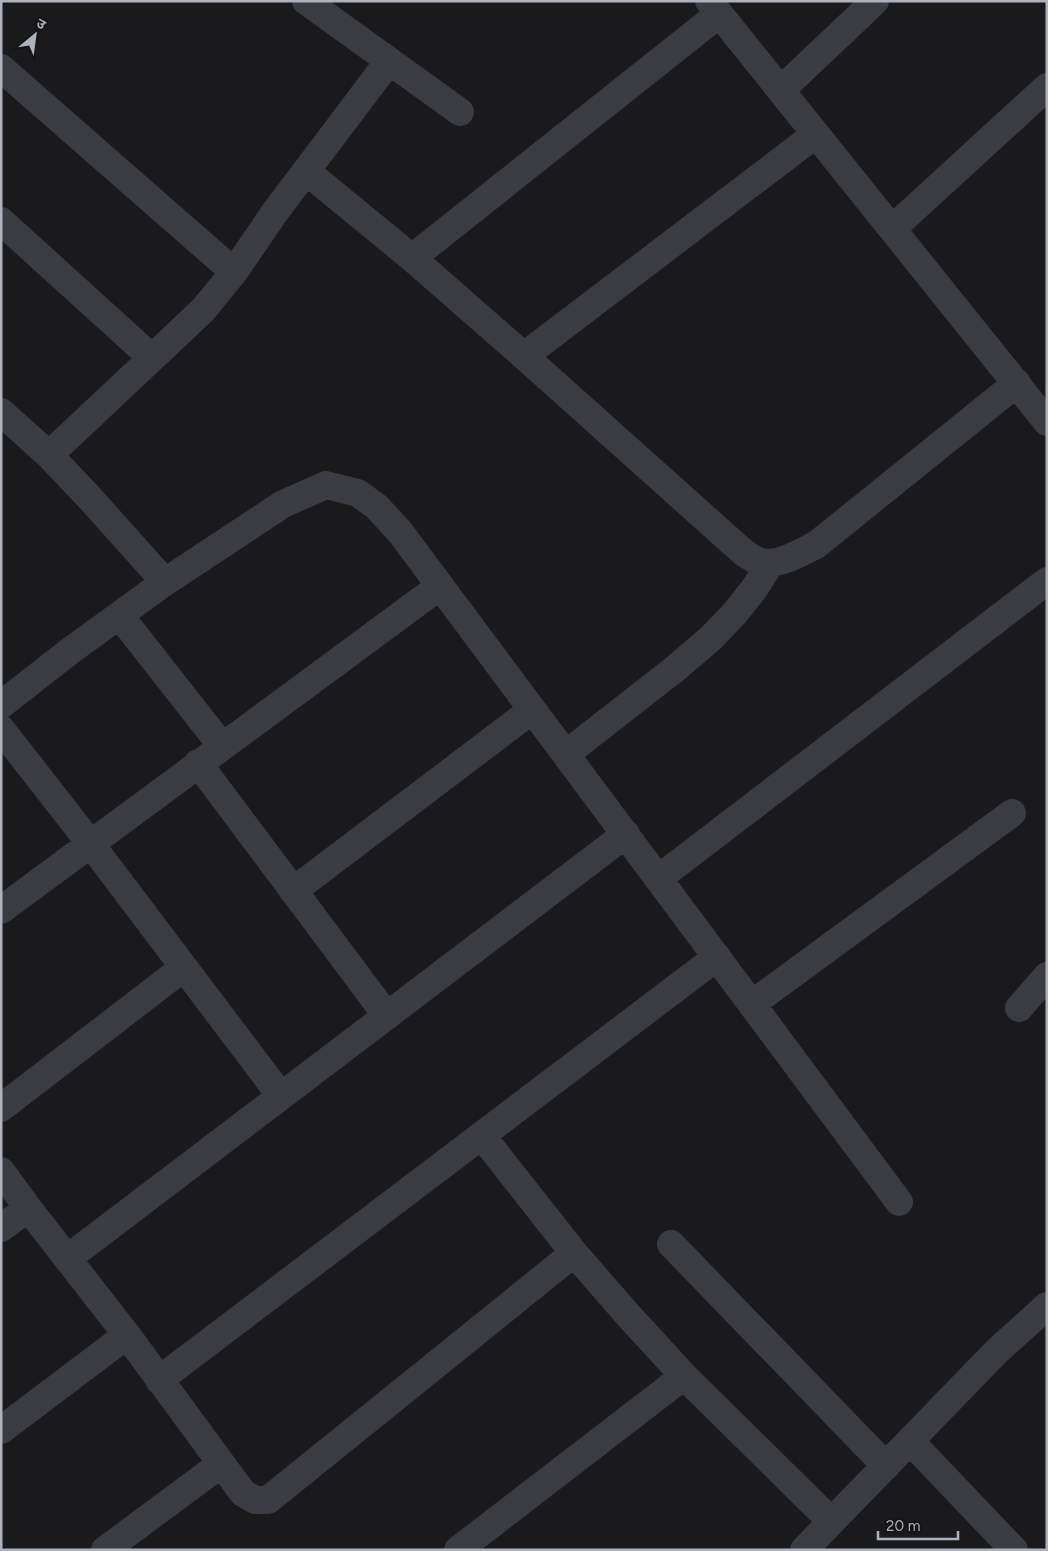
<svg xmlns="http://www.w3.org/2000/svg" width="1048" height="1551" viewBox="0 0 1048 1551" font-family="Figtree,'Noto Sans Devanagari',sans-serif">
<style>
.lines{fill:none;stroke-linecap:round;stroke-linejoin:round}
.minor{stroke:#3b3c41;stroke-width:28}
</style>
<rect width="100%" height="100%" fill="#1a1a1c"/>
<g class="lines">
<path class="minor" d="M306 1 460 112
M709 1 1047 422
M1 68 234 272
M781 90 875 1
M306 171 412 258 524 356 743 552C747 555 752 558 756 560 775 569 799 553 816 545L1017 383
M1 221 152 358
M892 229 1047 87
M412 258 719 14
M524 356 816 134
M1 412 49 455 87 495 165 582
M49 455 203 310 234 272 275 212 389 61
M120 616 222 746
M1 705 70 651 165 582 283 504 326 485 358 493 377 507 400 532 899 1202
M1 729 90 843 281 1096
M566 754 676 668 711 638 735 613 754 589 770 564
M198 763 387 1016
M659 878 1047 581
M293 891 532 710
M1 910 440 586
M752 1004 1012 813
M1019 1008 1047 976
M1 1108 183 968
M482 1136 574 1253 628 1315 684 1376 831 1521
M1 1171 28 1208 127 1335 243 1493 255 1500H268L574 1253
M1 1228 28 1208
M671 1244 886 1466
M68 1258 626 834
M159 1380 717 957
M1 1430 127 1335
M911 1442 1014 1550
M105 1550 221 1464
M458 1550 684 1376
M804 1550 997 1351 1047 1306"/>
</g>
<rect width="1048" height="1551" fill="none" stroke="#adb2bb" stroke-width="5"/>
<g transform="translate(35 35) rotate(29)" stroke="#151517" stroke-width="4" paint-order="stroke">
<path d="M0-4L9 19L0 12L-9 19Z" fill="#adb2bb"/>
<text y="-8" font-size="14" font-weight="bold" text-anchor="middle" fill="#adb2bb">उ</text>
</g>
<path d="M878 1531v8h80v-8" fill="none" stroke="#adb2bb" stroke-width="2.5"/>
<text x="886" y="1531" font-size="15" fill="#adb2bb" stroke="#151517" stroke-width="4" paint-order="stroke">20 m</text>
</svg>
